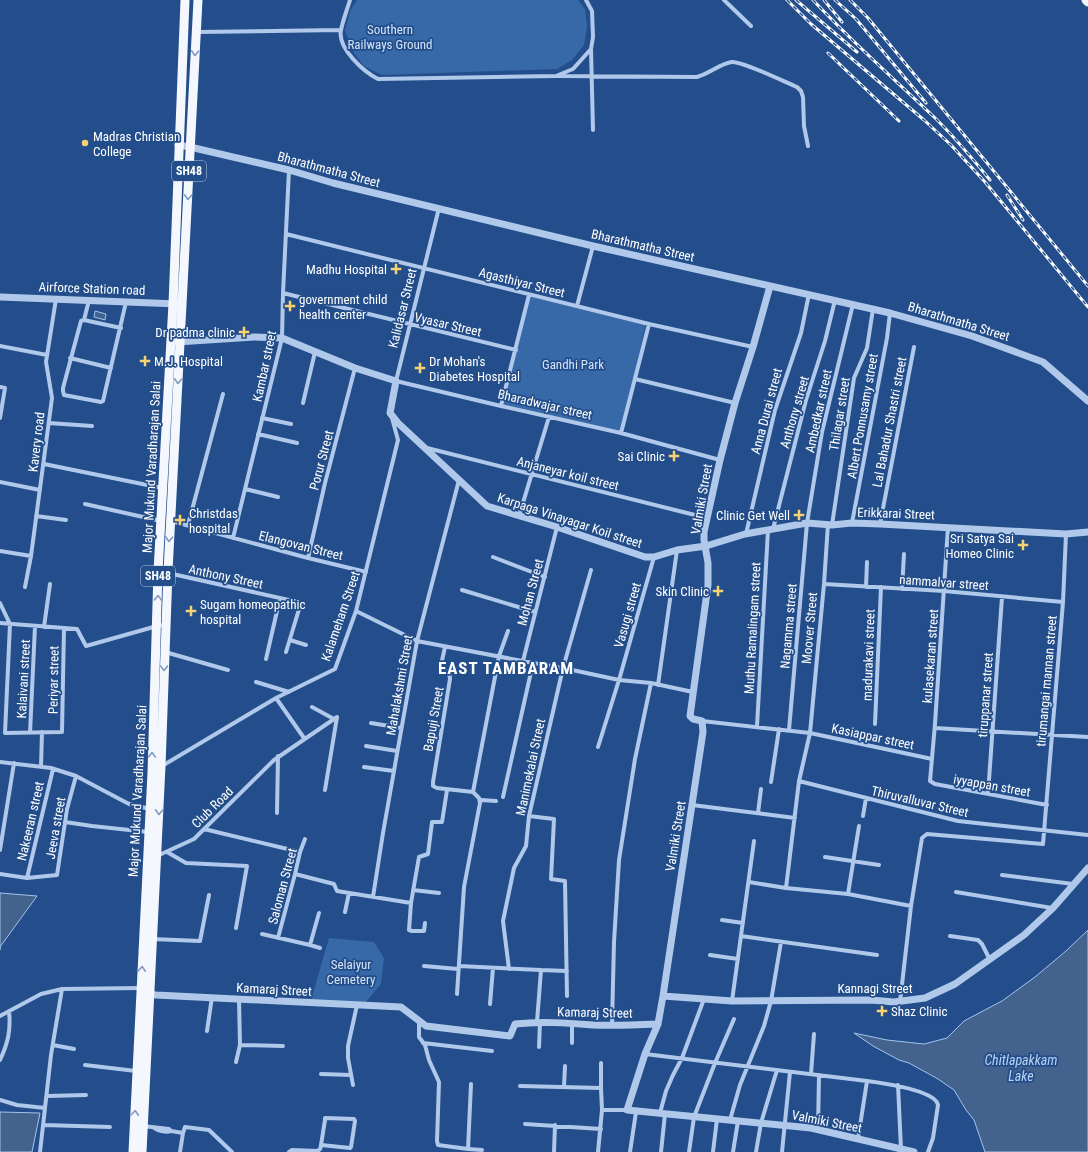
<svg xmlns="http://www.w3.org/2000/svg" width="1088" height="1152" viewBox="0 0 1088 1152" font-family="'Roboto Condensed',sans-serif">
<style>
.green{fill:#3768a8}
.water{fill:#43628d;stroke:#a4c4ec}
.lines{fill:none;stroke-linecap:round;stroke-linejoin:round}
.minor{stroke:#b0c9eb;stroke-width:4}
.tertiary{stroke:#b0c9eb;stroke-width:7}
.primary{stroke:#f4f8fe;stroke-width:9}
.rail-casing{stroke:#fff;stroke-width:3}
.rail{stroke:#234e8b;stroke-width:1.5;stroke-dasharray:4.5;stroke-linecap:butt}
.oneway{stroke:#819abf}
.poi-dot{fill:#f6d272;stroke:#234e8b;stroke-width:1.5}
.labels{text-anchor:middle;stroke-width:3.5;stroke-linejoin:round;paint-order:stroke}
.shield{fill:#234e8b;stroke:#bdcadc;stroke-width:1}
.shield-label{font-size:12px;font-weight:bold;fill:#fff}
.park-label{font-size:13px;fill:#d4e4f8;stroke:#234e8b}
.poi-label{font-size:13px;fill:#fff;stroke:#234e8b;text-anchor:start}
.street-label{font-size:13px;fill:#fff;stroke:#234e8b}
.water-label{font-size:14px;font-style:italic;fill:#bcd4f2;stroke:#234e8b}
.district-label{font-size:17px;font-weight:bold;letter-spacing:1px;fill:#fff;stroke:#234e8b}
</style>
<rect width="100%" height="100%" fill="#234e8b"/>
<path class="green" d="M357 0H578L585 9 587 27 584 45 572 60 557 69 382 75 364 66 354 53 345 31 350 11Z
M529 295 646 323 622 431 501 406Z
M329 938 374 942 384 958 381 984 365 1003 311 1000Z"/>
<path class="water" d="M95 311 106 314 105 320 94 317Z
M0 893 37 896 0 947V950Z
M1088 930V1152H985L974 1120 966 1110 954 1090 938 1079 909 1063 899 1060 873 1046 854 1033 887 1040 924 1044 947 1038 964 1021 1002 1001 1035 977 1066 951Z
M0 1112 40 1113 32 1152H0Z"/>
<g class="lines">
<path class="minor" d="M350 0C347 10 343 20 341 30 337 48 364 72 378 79L556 76 573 69 591 49
M586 0 592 11 593 37 591 49 593 130
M724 0 751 26
M197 32 340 30
M557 76 697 77C709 74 721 63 732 62 742 61 785 82 797 87L801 91 803 97 804 126 808 146
M439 208 396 381 501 406 621 433 720 460
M286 234 649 324 753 347
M283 293 516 350
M577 306 593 246
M84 320 89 300
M121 328 84 320 81 321 63 388V391L64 395 101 402 103 401 126 302
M0 346 47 355
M70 358 111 368
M635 379 735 403
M0 387 5 388 0 418
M303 403 315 352
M501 406 529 295
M262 418 291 424
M49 423 92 426
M621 433 649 324
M258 434 297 443
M427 448 707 518
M44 464 162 488
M0 482 40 490
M245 489 278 497
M85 504 161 521
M36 516 66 520
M519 516 549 417
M171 521 308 558 366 572
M852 523 887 338 890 313
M828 524 824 584 810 733 799 781 958 821 1088 835
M880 524 914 347
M188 525 223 394
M832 525 854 378 867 348 873 309
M948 527 935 724 930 781 935 784 1047 805
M773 529 806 400 825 341 835 300
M746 534 775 410 801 333 809 294
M233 538 282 338 283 293 289 170
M0 551 31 556
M493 557 545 577
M308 558 325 483 355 368
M168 573 298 602 300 603V606L286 652
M824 584 944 591 1063 602
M25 587 31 556 52 398 46 362 56 299
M866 587 867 562
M902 589 904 554
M462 590 535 612
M0 603 10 624 5 733 62 732 64 628
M356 611 417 641 533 663 563 668 619 680 651 683 693 692
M0 623 77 629 86 646 157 626 166 625
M44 627 50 584
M290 640 306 645
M445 647 441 665 442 668C447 671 450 673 450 679L433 782V786L437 788 473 792
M165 652 228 670
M266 659 280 598
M523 661 557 527
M256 682 289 692
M658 685 677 550
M276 698 304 738
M312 707 334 719
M702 721 810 733 932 759
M371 723 401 728
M875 724 881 587
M757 726 768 530
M935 728 1088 737
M789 730 807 523 822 432 853 304
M30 733 35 626
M366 746 397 751
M598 747 619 680 654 557
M0 762 51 768 76 776 129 804 150 809
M162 766 276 698 335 669 356 611 398 440 392 418
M41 767 42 732
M364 767 394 771
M771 782 779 729
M325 790 337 717
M988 794 1002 597
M503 797 533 663
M481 800 496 801
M692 805 795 818
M277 813 278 756
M758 813 761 789
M529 816 554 819 551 879 565 881 567 996
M863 816 866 798
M65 822 92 826 148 832
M204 829 300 852
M0 850 14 763
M167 852 186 863 247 866 236 928
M157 856 194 839 274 760 337 717
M825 857 879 865
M0 874 27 878 57 875 67 809 76 776
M295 874 334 884 337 891 411 903
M1002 875 1073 884
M27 878 53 769
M749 882 786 888 848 894 911 906
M786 888 799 781
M413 890 439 893
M956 892 1052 908
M848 894 859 826
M373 897 383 833 417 641 459 480
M345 912 349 893
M722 920 743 923
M425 923 424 931H412L409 930 411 903 419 857 428 854 432 822H442L447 790
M262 934 310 945 319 913
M741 936 877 955
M950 936 978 940 982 944 990 960
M278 938 295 874 300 852 305 839
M152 939 200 941 209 895
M310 945 320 948
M710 955 738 959
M424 966 458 969
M459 966 541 970 537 1022
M509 969 503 921 514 868 526 846 529 816 563 668 591 570
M541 970 567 971
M457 994 464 887 480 803 479 798 473 792 499 656 508 631
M732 1001 754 841
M900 1002 911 906 922 838 927 834 1043 844 1063 602 1066 534
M490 1004 493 968
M0 1016 41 994 62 989 141 988
M419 1021V1037L425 1045 429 1060 439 1082 437 1141 438 1145 468 1149 471 1084
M612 1025 614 942 619 860 635 759 651 683
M207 1031 212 997
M423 1043 492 1051
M572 1043V1023
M53 1045 74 1049
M240 1045 283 1046
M539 1047 540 1022
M645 1054 867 1081C882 1083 935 1090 938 1105L933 1138 928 1152
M0 1060C8 1043 11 1030 9 1011
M236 1062 240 1045 239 999
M85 1065 136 1071
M321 1074 351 1075
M811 1074 814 1034
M353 1085 348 1058V1046L357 1005
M898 1085 901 1149
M520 1086 601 1088 602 1110 598 1152
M564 1087 565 1066
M601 1088V1063
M47 1096 86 1095
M0 1100 17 1105 45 1108
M602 1110H627
M660 1113 666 1091 673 1075 682 1058 704 999
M730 1120 740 1085 764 1026 771 1001 781 942
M525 1124 601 1129
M44 1125 110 1127
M143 1126 169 1129 171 1131 183 1133 180 1152
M154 1128C158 1131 167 1133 171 1131
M818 1129 819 1075
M183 1133 185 1127 209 1130 232 1152
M858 1139 867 1081
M468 1149 482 1150
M40 1152 51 1055 62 989
M289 1152 292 1150 317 1151C320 1150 321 1148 321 1145L325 1120V1118L354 1119 355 1121 351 1147 350 1148 321 1145
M554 1152 555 1125
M630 1152 636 1112
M661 1152 665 1114
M689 1152 694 1117 715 1063 734 1019
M713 1152 717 1119
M733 1152 738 1121
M756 1152 761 1123 777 1070
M782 1152 790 1072"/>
<path class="tertiary" d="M178 145 190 147 289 170 333 183 593 246 890 313 972 336 1043 362 1088 401
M770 286 753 347 735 403 720 460 704 532V540L708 563V585L690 716 693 719 702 721 703 732 663 996 658 1024 645 1054 627 1110 811 1128 914 1152
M0 297 178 304
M177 342 254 337 282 338 355 368 396 381 390 413 398 423 487 506 557 527 645 557H654L677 550 706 546 745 534 807 523 832 525 852 523 880 524 1066 534 1088 532
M146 992 149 994 156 995 401 1007 426 1026 510 1036 515 1024C541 1021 567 1023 593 1025 614 1026 636 1025 658 1024
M663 996 732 1001 871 1000 894 1002 925 998 955 984 1024 935 1053 908 1088 868"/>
<path class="primary" d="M1086 0 1088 2
M133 1152 152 773 158 571 173 304 185 0
M142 1152 161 766 168 571 198 0"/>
<defs>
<path id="rail" d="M787 0 811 24 924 120 951 145 985 182 1088 307
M796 0 857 52
M813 0C851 41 893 78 933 116 954 136 972 158 990 180
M824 0 842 22
M835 0 856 19 926 103
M850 0 868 18 1088 286
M828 53 899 121
M1007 195 1023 220"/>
</defs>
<use href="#rail" class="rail-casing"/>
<use href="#rail" class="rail"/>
</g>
<defs><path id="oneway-chevron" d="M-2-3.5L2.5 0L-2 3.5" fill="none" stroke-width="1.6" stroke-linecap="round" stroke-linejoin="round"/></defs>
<g class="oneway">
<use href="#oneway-chevron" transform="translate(195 53) rotate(93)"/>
<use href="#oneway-chevron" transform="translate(188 197) rotate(93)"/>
<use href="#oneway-chevron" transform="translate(178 381) rotate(93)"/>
<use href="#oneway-chevron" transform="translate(169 539) rotate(93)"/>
<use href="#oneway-chevron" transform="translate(158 598) rotate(-88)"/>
<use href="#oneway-chevron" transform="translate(164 668) rotate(92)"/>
<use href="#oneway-chevron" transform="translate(152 755) rotate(-88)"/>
<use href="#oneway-chevron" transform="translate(159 812) rotate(93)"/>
<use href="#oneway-chevron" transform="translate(142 969) rotate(-87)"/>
<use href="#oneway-chevron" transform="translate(135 1113) rotate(-87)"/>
</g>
<g class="poi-dot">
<circle cx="85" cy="143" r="4"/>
<path d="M394 263h4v4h4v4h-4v4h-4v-4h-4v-4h4z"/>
<path d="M288 300h4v4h4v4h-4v4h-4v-4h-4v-4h4z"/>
<path d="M242 326h4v4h4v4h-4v4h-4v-4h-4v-4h4z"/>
<path d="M143 355h4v4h4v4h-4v4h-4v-4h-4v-4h4z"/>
<path d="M418 362h4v4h4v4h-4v4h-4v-4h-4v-4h4z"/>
<path d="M672 450h4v4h4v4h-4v4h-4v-4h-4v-4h4z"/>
<path d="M797 509h4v4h4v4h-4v4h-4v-4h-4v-4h4z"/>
<path d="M178 514h4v4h4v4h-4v4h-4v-4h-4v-4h4z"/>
<path d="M1021 539h4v4h4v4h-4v4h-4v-4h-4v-4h4z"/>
<path d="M716 585h4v4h4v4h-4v4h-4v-4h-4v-4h4z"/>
<path d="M189 605h4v4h4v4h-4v4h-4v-4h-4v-4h4z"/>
<path d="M880 1005h4v4h4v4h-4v4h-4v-4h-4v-4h4z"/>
</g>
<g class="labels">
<g class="shield">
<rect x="172" y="161" width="34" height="20" rx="3"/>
<rect x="141" y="566" width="34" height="20" rx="3"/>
</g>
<g class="shield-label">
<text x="189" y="175">SH48</text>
<text x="158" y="580">SH48</text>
</g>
<g class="park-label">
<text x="390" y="34">Southern<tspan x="390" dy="15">Railways Ground</tspan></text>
<text x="573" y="369">Gandhi Park</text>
<text x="351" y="969">Selaiyur<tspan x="351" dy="15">Cemetery</tspan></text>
</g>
<g class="poi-label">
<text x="93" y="141">Madras Christian<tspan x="93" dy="15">College</tspan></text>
<text x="387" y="274" text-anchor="end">Madhu Hospital</text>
<text x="299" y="304">government child<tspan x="299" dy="15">health center</tspan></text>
<text x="235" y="337" text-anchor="end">Dr padma clinic</text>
<text x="154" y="366">M.J. Hospital</text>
<text x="429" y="366">Dr Mohan's<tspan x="429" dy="15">Diabetes Hospital</tspan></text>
<text x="665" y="461" text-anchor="end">Sai Clinic</text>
<text x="189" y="518">Christdas<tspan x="189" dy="15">hospital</tspan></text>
<text x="790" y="520" text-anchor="end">Clinic Get Well</text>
<text x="1014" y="543" text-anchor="end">Sri Satya Sai<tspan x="1014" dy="15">Homeo Clinic</tspan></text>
<text x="709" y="596" text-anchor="end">Skin Clinic</text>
<text x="200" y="609">Sugam homeopathic<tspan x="200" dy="15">hospital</tspan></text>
<text x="891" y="1016">Shaz Clinic</text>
</g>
<g class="street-label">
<text transform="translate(329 169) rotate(15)" y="5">Bharathmatha Street</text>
<text transform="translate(643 245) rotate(13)" y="5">Bharathmatha Street</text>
<text transform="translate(522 282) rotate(14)" y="5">Agasthiyar Street</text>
<text transform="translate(92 288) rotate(2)" y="5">Airforce Station road</text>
<text transform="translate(402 308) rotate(-76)" y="5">Kalidasar Street</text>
<text transform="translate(959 321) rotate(17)" y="5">Bharathmatha Street</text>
<text transform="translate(448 324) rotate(13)" y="5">Vyasar Street</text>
<text transform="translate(264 366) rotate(-78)" y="5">Kambar street</text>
<text transform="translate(545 404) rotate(13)" y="5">Bharadwajar street</text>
<text transform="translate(766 411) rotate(-75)" y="5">Anna Durai street</text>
<text transform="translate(818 411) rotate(-78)" y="5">Ambedkar street</text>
<text transform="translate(794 412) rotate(-74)" y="5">Anthony street</text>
<text transform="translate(839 414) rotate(-81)" y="5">Thilagar street</text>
<text transform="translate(862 416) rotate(-80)" y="5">Albert Ponnusamy street</text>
<text transform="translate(889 422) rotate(-79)" y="5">Lal Bahadur Shastri street</text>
<text transform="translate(36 442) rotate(-83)" y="5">Kavery road</text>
<text transform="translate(321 460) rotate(-75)" y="5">Porur Street</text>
<text transform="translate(151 467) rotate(-87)" y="5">Major Mukund Varadharajan Salai</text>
<text transform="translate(568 473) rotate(14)" y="5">Anjaneyar koil street</text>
<text transform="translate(701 499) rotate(-80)" y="5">Valmiki Street</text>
<text transform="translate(896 513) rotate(2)" y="5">Erikkarai Street</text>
<text transform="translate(570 520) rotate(18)" y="5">Karpaga Vinayagar Koil street</text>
<text transform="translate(301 545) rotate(14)" y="5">Elangovan Street</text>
<text transform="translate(226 576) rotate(12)" y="5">Anthony Street</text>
<text transform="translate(944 582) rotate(4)" y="5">nammalvar street</text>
<text transform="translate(530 592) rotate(-75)" y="5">Mohan Street</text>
<text transform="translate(627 615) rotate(-74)" y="5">Vasugi street</text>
<text transform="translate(340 616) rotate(-71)" y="5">Kalameham Street</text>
<text transform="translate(788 626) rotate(-85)" y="5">Nagamma street</text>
<text transform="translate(752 628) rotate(-87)" y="5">Muthu Ramalingam street</text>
<text transform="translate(809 628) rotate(-85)" y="5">Moover Street</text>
<text transform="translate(868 655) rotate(-88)" y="5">madurakavi street</text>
<text transform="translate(930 656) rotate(-86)" y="5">kulasekaran street</text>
<text transform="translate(23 679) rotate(-87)" y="5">Kalaivani street</text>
<text transform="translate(53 680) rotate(-89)" y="5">Periyar street</text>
<text transform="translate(1046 681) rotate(-85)" y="5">tirumangai mannan street</text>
<text transform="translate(399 685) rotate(-80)" y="5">Mahalakshmi Street</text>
<text transform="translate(985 695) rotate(-86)" y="5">tiruppanar street</text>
<text transform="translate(433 719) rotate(-80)" y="5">Bapuji Street</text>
<text transform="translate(873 736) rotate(12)" y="5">Kasiappar street</text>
<text transform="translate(530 767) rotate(-78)" y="5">Manimekalai Street</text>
<text transform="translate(992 785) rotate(10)" y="5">iyyappan street</text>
<text transform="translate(137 791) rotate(-87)" y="5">Major Mukund Varadharajan Salai</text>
<text transform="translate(920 801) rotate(13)" y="5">Thiruvalluvar Street</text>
<text transform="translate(212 807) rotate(-45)" y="5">Club Road</text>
<text transform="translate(30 821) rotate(-77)" y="5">Nakeeran street</text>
<text transform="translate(55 828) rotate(-80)" y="5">Jeeva street</text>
<text transform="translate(675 836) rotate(-81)" y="5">Valmiki Street</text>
<text transform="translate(282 886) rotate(-75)" y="5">Saloman Street</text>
<text x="875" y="993">Kannagi Street</text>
<text transform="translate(274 989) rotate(3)" y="5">Kamaraj Street</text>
<text transform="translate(595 1012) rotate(1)" y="5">Kamaraj Street</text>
<text transform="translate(827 1121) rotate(11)" y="5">Valmiki Street</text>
</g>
<g class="water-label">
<text x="1021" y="1065">Chitlapakkam<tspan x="1021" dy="16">Lake</tspan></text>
</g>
<g class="district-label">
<text x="506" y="674">EAST TAMBARAM</text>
</g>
</g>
</svg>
